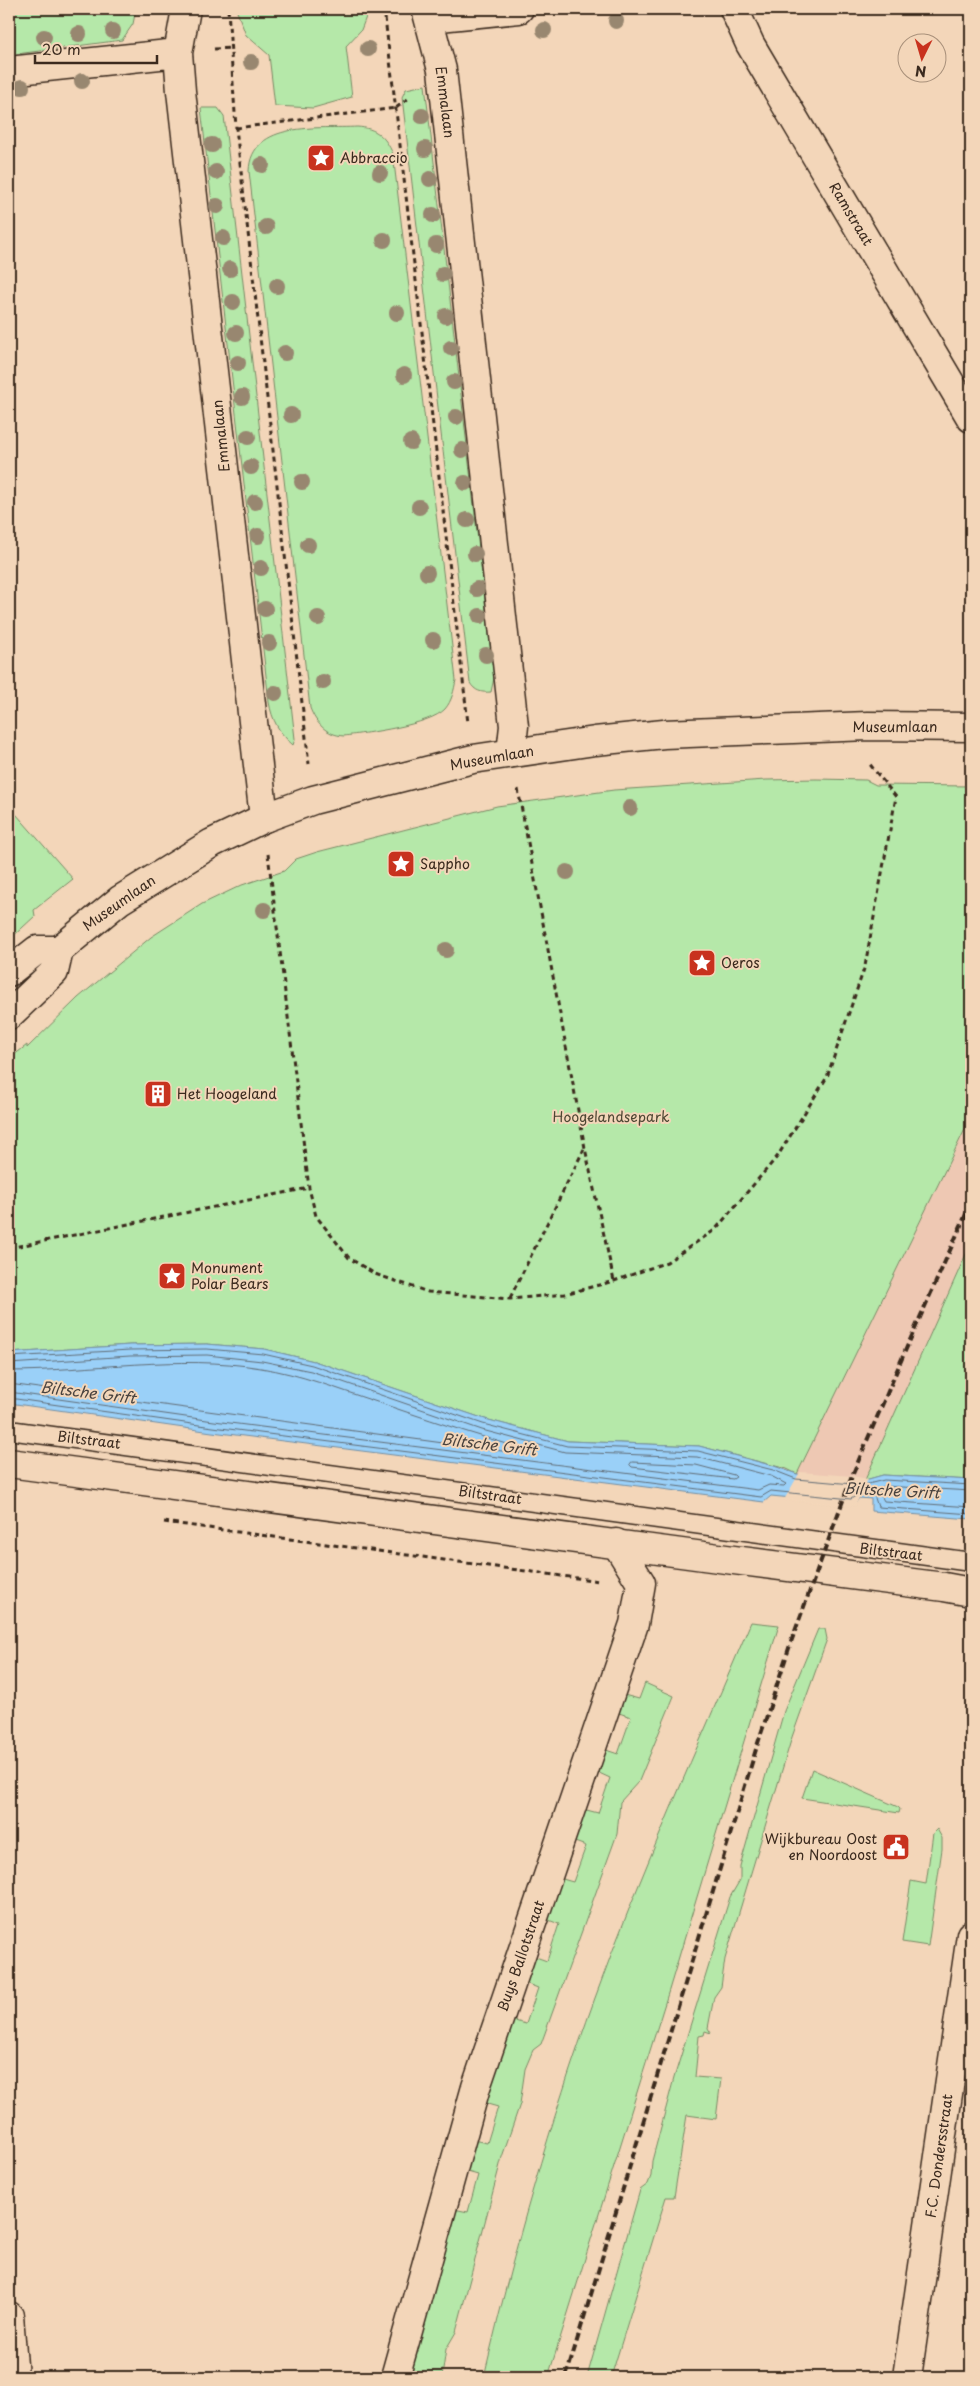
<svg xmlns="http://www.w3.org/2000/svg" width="980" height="2386" viewBox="0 0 980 2386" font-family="'Playpen Sans',sans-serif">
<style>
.built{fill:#eec8b3}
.green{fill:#b5e8a9;stroke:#788964}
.water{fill:#9ad0f8;stroke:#748ea1}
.pier{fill:#f3d6b9}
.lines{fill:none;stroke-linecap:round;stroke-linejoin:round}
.shore{stroke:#616c75;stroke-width:1}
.lane-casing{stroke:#3b2a1e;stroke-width:21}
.street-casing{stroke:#3b2a1e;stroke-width:31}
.secondary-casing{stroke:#3b2a1e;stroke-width:31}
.path{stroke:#3b2a1e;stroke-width:3;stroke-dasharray:5 4;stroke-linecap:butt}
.lane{stroke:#f3d6b9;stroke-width:18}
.street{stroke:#f3d6b9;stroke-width:28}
.secondary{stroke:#f3d6b9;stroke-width:28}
.rail{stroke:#3b2a1e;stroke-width:4;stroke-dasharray:8 4;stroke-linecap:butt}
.tree{fill:#98876f}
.labels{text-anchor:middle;stroke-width:4;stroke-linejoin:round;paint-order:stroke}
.street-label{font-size:14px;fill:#3b2a1e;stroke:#f3d6b9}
.poi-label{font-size:14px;fill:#3b2a1e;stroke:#f3d6b9;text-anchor:start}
.park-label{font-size:14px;fill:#4d4633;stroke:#f3d6b9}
.water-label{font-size:15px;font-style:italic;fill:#49433f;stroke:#f3d6b9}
</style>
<rect width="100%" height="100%" fill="#f3d6b9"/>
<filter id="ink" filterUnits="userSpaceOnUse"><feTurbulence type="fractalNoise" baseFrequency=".02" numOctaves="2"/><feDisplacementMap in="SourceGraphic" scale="10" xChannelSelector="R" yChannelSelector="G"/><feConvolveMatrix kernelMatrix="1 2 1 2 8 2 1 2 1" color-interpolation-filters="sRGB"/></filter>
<g filter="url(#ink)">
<path class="built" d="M971 1117V1243L865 1480 797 1474Z"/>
<path class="green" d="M9 9H136L133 24 122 40 9 55Z
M236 9H369L361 30 346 46 352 97 313 108 275 106 269 55 246 35Z
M425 85 494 678 491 692C481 693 475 691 470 683L402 97 406 89Z
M201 108H218L224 116 295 739 293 745C279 733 272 720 269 702Z
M357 127C376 128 385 136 393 154L456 680C454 690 452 701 445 709 430 725 367 733 344 736 327 735 316 724 310 708L249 171C251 120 320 129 357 127Z
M816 779 866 780 876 785 971 786V1117L797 1474 787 1469 699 1446 568 1441 485 1419 314 1361 264 1349 207 1344 130 1345 9 1353V1059L27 1045V1048L78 998 151 937 202 904 242 885 284 871 296 859 317 852 497 806 614 790 766 780Z
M9 806 73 879 34 910 35 916 9 940Z
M971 1243V1480L883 1475 865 1480Z
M751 1622 779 1625 669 1990 548 2377H484C514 2249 550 2122 595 1998 641 1871 698 1747 751 1622Z
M818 1629H825L827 1639 792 1737 725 1959 721 1987 714 1997 708 2028 711 2033 705 2031 704 2035 699 2036 695 2077 721 2079 716 2119 687 2115 674 2197H666L611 2377H587L640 2190 648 2184 651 2176 652 2161 674 2078 730 1897 740 1880V1866L784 1711Z
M645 1683 674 1696 639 1781 620 1802 617 1834 541 2044 533 2050 525 2069 520 2104 502 2157 456 2332 446 2349 442 2377 406 2376 454 2209 468 2212 478 2175 464 2171 473 2140 487 2143 498 2107 484 2103 511 2020 526 2024 538 1988 525 1983 533 1956 547 1961 559 1924 546 1919 559 1878 573 1882 586 1846 572 1841 583 1809 598 1813 610 1778 597 1772 603 1749 618 1754 631 1717 616 1712 624 1695 639 1699Z
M812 1769 898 1807 900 1809 899 1813 802 1798Z
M937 1829 942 1838V1849L928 1946 902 1942 911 1881 926 1884 933 1833Z"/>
<path class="water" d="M207 1344 264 1349 314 1361 485 1419 568 1441 699 1446 774 1466 797 1474 865 1480 883 1475 971 1480V1519L871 1511V1499L859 1498 855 1504 771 1496 764 1502 212 1432 9 1403V1353L130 1345Z"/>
<path class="pier" d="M800 1472 852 1476 868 1479 855 1506 784 1500Z"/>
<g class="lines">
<path class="shore" d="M9 1357 130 1350 207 1349 263 1354 312 1365 483 1424 567 1446 698 1451 773 1470 796 1479 864 1485 884 1480 971 1485
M9 1364 130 1356 207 1355 262 1361 311 1371 482 1430 565 1452 697 1457 771 1476 786 1484 784 1486 769 1485 758 1490 214 1421 9 1392
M9 1371C93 1371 178 1354 261 1368 300 1374 337 1389 374 1401 424 1418 474 1435 525 1449L527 1452 524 1454 9 1384
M9 1398 213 1427 761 1497 771 1491 851 1499 860 1493 874 1495 878 1507 971 1514
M632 1462 696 1465 734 1475 736 1477 733 1479 632 1467 630 1465Z
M971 1491 884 1486 878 1490 884 1501 971 1507"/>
<defs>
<path id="lane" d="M9 1430 971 1562"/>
<path id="street" d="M186 9 178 53 181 91 264 818
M426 9 442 70 514 726 511 753
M734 9 750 44 971 418
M430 18 519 9
M9 71 178 53
M9 2316 14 2377
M395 2377 476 2087 634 1624 641 1583 616 1543
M907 2377 971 1935"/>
<path id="secondary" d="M9 972 37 950H59
M9 1015 54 972 59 950 120 900 212 843 264 818 313 800 473 759 595 741 664 734 868 726 971 727
M9 1463 726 1559 944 1587 971 1592"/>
</defs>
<use href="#lane" class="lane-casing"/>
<use href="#street" class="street-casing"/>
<use href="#secondary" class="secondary-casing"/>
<path class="path" d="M228 9 236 128 309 764
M384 9 468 723
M214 49 231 48
M236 128 396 108 409 98
M518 789 585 1148 614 1281
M268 854 309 1188 316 1216 349 1258 375 1274 428 1292 510 1299 565 1294 614 1281 667 1262 715 1230 777 1157 827 1077 865 966 896 797 868 762
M9 1248 309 1188
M510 1298 584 1149
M164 1522 599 1581"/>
<use href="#lane" class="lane"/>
<use href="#street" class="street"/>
<use href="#secondary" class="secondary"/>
<path class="rail" d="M566 2377 757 1746 791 1642 852 1476 906 1349 971 1203"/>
</g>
<g class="tree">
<circle cx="616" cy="21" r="8"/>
<circle cx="544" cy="30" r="8"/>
<circle cx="113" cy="31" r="8"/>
<circle cx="79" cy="34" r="8"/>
<circle cx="44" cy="37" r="8"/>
<circle cx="368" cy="49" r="8"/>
<circle cx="251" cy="62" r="8"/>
<circle cx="82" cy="81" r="8"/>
<circle cx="22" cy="87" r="8"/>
<circle cx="422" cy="116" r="8"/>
<circle cx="212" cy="145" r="8"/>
<circle cx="425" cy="149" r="8"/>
<circle cx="262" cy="165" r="8"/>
<circle cx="216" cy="172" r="8"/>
<circle cx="380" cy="173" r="8"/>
<circle cx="430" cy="179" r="8"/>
<circle cx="217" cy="206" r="8"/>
<circle cx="433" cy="215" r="8"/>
<circle cx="266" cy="227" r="8"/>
<circle cx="223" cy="238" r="8"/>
<circle cx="384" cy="240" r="8"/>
<circle cx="436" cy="245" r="8"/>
<circle cx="230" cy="269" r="8"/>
<circle cx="443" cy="274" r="8"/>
<circle cx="277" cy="286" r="8"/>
<circle cx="233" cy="302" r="8"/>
<circle cx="397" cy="313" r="8"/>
<circle cx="446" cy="316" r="8"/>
<circle cx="236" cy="333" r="8"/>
<circle cx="451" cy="348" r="8"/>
<circle cx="285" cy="353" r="8"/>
<circle cx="238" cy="363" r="8"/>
<circle cx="404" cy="375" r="8"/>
<circle cx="454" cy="382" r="8"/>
<circle cx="242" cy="397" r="8"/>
<circle cx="291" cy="415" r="8"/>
<circle cx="456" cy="417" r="8"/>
<circle cx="248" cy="437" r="8"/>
<circle cx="411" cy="442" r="8"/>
<circle cx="462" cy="450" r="8"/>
<circle cx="251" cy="467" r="8"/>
<circle cx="302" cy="482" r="8"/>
<circle cx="465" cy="483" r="8"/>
<circle cx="255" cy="502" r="8"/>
<circle cx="419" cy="507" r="8"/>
<circle cx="467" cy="520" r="8"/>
<circle cx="258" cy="536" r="8"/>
<circle cx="308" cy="545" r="8"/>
<circle cx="475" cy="554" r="8"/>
<circle cx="261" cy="568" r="8"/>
<circle cx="427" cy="573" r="8"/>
<circle cx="477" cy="589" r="8"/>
<circle cx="265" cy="609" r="8"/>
<circle cx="480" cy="616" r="8"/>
<circle cx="318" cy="618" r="8"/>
<circle cx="433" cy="640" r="8"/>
<circle cx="269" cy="643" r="8"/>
<circle cx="486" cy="655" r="8"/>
<circle cx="323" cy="682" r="8"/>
<circle cx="275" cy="693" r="8"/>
<circle cx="630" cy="808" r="8"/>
<circle cx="567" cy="872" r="8"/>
<circle cx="264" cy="910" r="8"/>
<circle cx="446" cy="950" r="8"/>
</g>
</g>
<defs>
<symbol id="sight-square" viewBox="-11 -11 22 22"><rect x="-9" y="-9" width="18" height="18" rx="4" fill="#c8321e" stroke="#f3d6b9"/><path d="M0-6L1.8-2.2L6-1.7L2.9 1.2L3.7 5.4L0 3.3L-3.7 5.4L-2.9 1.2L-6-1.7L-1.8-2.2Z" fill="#fff"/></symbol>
<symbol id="building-square" viewBox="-11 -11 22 22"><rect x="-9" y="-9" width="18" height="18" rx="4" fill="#c8321e" stroke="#f3d6b9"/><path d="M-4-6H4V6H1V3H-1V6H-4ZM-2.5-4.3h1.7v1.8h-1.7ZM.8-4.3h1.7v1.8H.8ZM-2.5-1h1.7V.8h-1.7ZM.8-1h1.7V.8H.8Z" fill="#fff"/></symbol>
<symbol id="civic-square" viewBox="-11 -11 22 22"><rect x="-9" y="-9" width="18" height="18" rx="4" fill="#c8321e" stroke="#f3d6b9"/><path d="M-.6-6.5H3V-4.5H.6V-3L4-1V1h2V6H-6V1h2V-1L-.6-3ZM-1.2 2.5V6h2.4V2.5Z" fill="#fff"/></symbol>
</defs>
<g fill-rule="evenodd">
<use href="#sight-square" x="305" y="142" width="32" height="32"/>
<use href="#sight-square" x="385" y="848" width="32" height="32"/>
<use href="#sight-square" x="686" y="947" width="32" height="32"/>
<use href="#building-square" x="142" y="1078" width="32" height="32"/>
<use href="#sight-square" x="156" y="1260" width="32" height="32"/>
<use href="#civic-square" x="880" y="1831" width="32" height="32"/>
</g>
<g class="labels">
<g class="street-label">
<text transform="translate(445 102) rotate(83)" y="5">Emmalaan</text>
<text transform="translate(851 214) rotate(59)" y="5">Ramstraat</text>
<text transform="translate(221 436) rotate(-96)" y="5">Emmalaan</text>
<text x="895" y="732">Museumlaan</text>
<text transform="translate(492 758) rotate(-10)" y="5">Museumlaan</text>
<text transform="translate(119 903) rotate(-35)" y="5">Museumlaan</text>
<text transform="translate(89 1440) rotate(7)" y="5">Biltstraat</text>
<text transform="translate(490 1495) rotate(8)" y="5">Biltstraat</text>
<text transform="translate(891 1552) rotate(7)" y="5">Biltstraat</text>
<text transform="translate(521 1956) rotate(-71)" y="5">Buys Ballotstraat</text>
<text transform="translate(939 2156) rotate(-82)" y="5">F.C. Dondersstraat</text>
</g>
<g class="poi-label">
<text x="340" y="163">Abbraccio</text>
<text x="420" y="869">Sappho</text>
<text x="721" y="968">Oeros</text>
<text x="177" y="1099">Het Hoogeland</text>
<text x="191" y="1273">Monument<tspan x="191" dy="16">Polar Bears</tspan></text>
<text x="877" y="1844" text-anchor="end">Wijkbureau Oost<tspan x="877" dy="16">en Noordoost</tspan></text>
</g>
<g class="park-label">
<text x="611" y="1122">Hoogelandsepark</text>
</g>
<g class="water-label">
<text transform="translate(88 1393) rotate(7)" y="5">Biltsche Grift</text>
<text transform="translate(489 1445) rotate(7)" y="5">Biltsche Grift</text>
<text transform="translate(892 1491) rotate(3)" y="5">Biltsche Grift</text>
</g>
</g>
<rect width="980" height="2386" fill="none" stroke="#f3d6b9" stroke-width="30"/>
<rect x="15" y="15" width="950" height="2356" fill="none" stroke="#3b2a1e" stroke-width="2" filter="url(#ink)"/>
<g transform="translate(922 58) rotate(185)"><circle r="24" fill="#f3d6b9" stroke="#a9917b"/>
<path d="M0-4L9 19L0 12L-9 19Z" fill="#c8321e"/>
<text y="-8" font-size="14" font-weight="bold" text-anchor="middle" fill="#3b2a1e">N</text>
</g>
<path d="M35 55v8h122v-8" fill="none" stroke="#3b2a1e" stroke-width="2.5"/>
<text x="42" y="55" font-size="15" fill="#3b2a1e" stroke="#f3d6b9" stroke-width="4" paint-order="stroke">20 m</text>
</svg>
